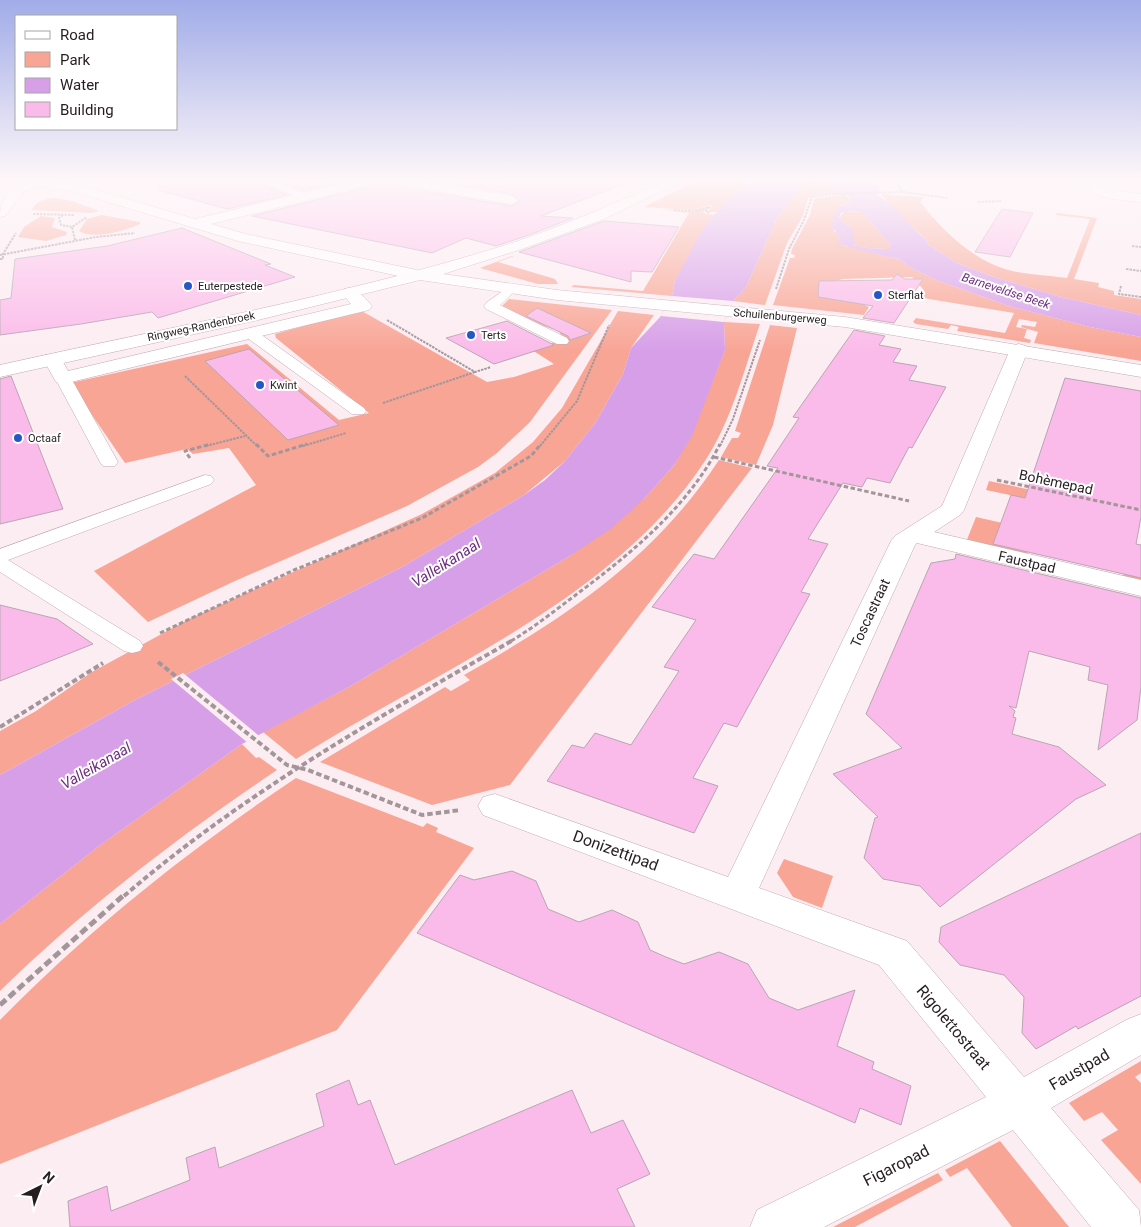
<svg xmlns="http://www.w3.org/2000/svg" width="1141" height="1227" viewBox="0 0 1141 1227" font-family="Roboto,sans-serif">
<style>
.green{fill:#f8a595}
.water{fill:#d79fe8;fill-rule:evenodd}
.pier{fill:#fcedf2}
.building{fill:#fbbbea;stroke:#b9a5b3}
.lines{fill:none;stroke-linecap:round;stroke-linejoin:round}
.lane-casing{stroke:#c0a8b1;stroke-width:1}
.street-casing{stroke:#c0a8b1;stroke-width:1}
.secondary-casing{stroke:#c0a8b1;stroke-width:1}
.path-far3{stroke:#a3969b;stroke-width:2;stroke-dasharray:2.5 1;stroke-linecap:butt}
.path-far2{stroke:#a3969b;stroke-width:3;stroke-dasharray:4.5 2.5;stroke-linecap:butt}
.path-far1{stroke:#a3969b;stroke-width:4;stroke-dasharray:5.5 3;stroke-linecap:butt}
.path{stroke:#a3969b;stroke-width:5;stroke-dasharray:8 4;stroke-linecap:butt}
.lane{fill:#fff;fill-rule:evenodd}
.street{fill:#fff;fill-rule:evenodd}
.secondary{fill:#fff;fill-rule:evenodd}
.poi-dot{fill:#2757c5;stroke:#fff;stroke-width:2}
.labels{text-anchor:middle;stroke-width:4;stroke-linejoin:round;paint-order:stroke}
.far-poi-label{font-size:11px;fill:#261d21;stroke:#fff;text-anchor:start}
.far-street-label{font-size:11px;fill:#261d21;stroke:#fff}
.far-water-label{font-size:12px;font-style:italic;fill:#6f2d82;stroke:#fff}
.street-label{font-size:14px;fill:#261d21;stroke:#fff}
.water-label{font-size:15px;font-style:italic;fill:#6f2d82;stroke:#fff}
.near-street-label{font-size:16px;fill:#261d21;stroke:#fff}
</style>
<rect width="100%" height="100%" fill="#fcedf2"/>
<path class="green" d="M698 180H748L717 212H708L712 205H709L691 210 644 207Z
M808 180H825L840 193 820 194 808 198 803 216 787 243 765 305 733 301 746 287 777 218Z
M845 194 852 202 840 205 833 219 834 231C840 235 840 241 845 246L898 259 913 269 939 281 1012 307 1090 327 1141 337V361L1034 343 1038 332 1021 327 1022 325 1035 327 1037 322 1019 319 1016 327 1027 329 1024 338 1031 340 1030 343 957 331 959 327 951 325 948 329 916 324 913 322 916 318 1005 333 1014 313 917 297 923 289 912 277 843 279 819 285 869 307 864 315 773 305 790 258H794L795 255 791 254 792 249 810 215 814 199Z
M881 194 937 198 924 197 920 202C941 229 972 259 1005 269 1024 275 1047 275 1067 278L1090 219 1056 215 1057 213 1097 218 1074 279 1099 283 1098 287 1114 291V295L1141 299V315L1061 297 994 277 957 263 926 243 928 241 894 210Z
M54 198 72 201 99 211 92 213 32 210C35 201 46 199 54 198Z
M707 207 703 213 714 215 675 280 672 296 571 287 574 285 643 291 689 213 659 209 693 212Z
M845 211 862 212 890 244 889 249 867 248 851 245V228L839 218Z
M102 215 140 222V224C125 231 93 240 79 231L87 219Z
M41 216 55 218 52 227 67 232 66 235 46 241 18 237 24 227Z
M512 256H514L498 262 555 279 558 284H538L480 268Z
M509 299 612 310 530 422 497 453 478 467 407 506 235 581 148 622 94 571 256 485 229 448 193 454 187 449 125 463 70 383 247 344 339 420 369 413 276 338 275 334 360 310 487 382 514 377 554 364 532 350 552 343 562 337 559 331 537 324 501 307Z
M618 311 654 315 631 348 623 374 596 422 565 461 524 495 404 566 133 701 0 775V731L36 711 92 672 189 619 422 514 495 473 533 442 562 408Z
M724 322 760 324C744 370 732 420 705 461 613 601 433 672 296 759L263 732 349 687 570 556 645 498 675 464 691 436 725 350Z
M770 325 797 328 773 425 756 465 721 457 732 438H738L741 433 735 431Z
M719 460 752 468 510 785 432 805 320 762 445 687 451 691 470 680 464 675C566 617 653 560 719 460Z
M989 481 1046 493 1043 502 986 490Z
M976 517 1034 530 1027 554 1121 575 1128 574 1141 577V580L966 542Z
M242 744 256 758 259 757 277 770C179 836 84 909 0 991V924L99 846Z
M296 778 423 827 427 823 438 828 436 832 474 848 337 1030 0 1164V1020C89 929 190 849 296 778Z
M784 859 833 876 822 908 793 897 777 873Z
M1141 1061V1073L1135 1077 1141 1083V1184L1101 1140 1118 1130 1102 1112 1084 1121 1069 1103Z
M1000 1141 1069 1227H1012L967 1168 950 1177 945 1170Z
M938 1173 943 1180 855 1227H833Z"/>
<path class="water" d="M748 180H808L777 218 746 287 733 301 724 322 725 350 692 436 675 464 645 498 612 528 570 556 349 687 242 744 99 846 0 924V775L133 701 404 566 524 495 545 480 565 461 596 422 623 374 631 348 661 316 672 296 675 280 703 229 714 215Z
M825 180H875L882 192 876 194C895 205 909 226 928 241L926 243 957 263 994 277 1061 297 1141 315V337L1090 327 1012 307 939 281 913 269 898 259 851 248 837 242 840 239 831 224 834 221 832 220 837 211 836 207 852 202 848 196H851L840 193ZM849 211 862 212 890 244 889 249 867 248 852 245 855 242 852 229 839 218 841 213Z"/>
<path class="pier" d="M672 296 733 301 724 322 661 316Z
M183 673 258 735 260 737 248 743 171 679Z"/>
<path class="building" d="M159 180H252L287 195 227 209 158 190Z
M276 180H346L303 191Z
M380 180H387L395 186 511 206 520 201 511 194 433 180H626V183L541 216 573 218 529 235 496 246 466 238 432 253 252 216 377 185Z
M1002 209 1033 213 1010 257 975 252Z
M604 221 679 227 652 272 631 271V282L519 252Z
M182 228 271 264 265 265 295 277 158 318 152 312 81 324 0 335V300L11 298 15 259 107 246Z
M897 274 905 279H923L894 323 863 318 873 306 818 297 819 281 892 280Z
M537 308 591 333 570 340 568 336 526 316Z
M507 321 554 345 494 364 446 338Z
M854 330 885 336 879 345 901 349 893 362 917 366 909 380 946 387 912 448 909 447 890 483 867 478 862 487 843 483 808 539 828 544 801 592 810 594 737 727 724 723 693 778 718 786 694 833 547 781 572 745 584 748 595 733 631 745 679 671 664 667 696 620 652 607 694 554 714 559 778 468 767 466 799 418 793 417Z
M249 349 339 425 288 440 205 361Z
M11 376 63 509 0 524V379Z
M1065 378 1141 391V517L1136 544 1141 545V578L993 544 1011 495 1025 498Z
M956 554 1141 598V687L1137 720 1098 750 1108 685 1088 680 1090 667 1029 651 1016 708 1009 706 1015 711 1013 717 1016 718 1012 734 1059 747 1106 785 1076 799 940 907 920 886 883 879 864 858 875 818 878 817 833 774 902 748 866 714 931 563 955 559Z
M0 605 57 619 93 644 0 681Z
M1141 833V996L1078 1029 1076 1026 1036 1049 1022 1033 1024 997 1004 975 960 965 939 942 941 927Z
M512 871 536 881 548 909 579 922 612 910 638 922 650 950 666 957 684 964 719 952 748 964 769 998 798 1010 855 990 837 1046 874 1062 872 1069 911 1086 901 1125 860 1108 855 1123 417 933 460 875 474 880Z
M349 1080 358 1105 370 1100 395 1165 572 1090 591 1133 623 1120 650 1174 617 1189 635 1227H70L68 1201 107 1186 111 1211 190 1180 186 1158 215 1147 219 1168 324 1126 316 1094Z"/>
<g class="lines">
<defs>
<path id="lane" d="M254 180H270L311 196 310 198H302Z
M510 286 516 290 500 305 567 338 569 341 567 344H557L486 309 484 306 486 303Z
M251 330 256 331 364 408 366 411 364 414H352L246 337 244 334Z
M63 373 71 378 118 462 115 466H103L100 462 55 378Z
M205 475 211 476 214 480 211 484 8 560 140 641 143 646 140 651 132 653 124 651 0 572V549Z"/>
<path id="street" d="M22 180H55L73 183 195 219 355 180H378L377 183 211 224 246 234 417 270 425 275 417 280 238 241 71 191 40 186 23 192 5 216 0 217C0 201 7 188 23 183Z
M389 180H420L511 196 518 200 511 204 395 184Z
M1079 180H1092L1111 190 1141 194V202C1119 200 1093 200 1079 180Z
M350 288C359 290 366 299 372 306L369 310 63 384 56 382 43 359 45 355H59L68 371 351 304 342 293 344 289Z
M1019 344 1026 346 1028 350 964 510 960 515 934 532 1141 580V596L917 543 915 545 759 888 907 941 1024 1077 1126 1020 1141 1014V1055L1051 1108 1139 1210 1141 1227H1091L1013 1130 824 1227H750L757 1210 986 1097 879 965 483 815 478 806 483 797 495 794 728 877 891 541 895 536 942 506 1010 350 1012 346Z"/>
<path id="secondary" d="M667 180H684L604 219 522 249 443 274 557 290 845 317 1141 365V377L845 327 557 300 420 280 258 320 0 377V365C170 327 343 296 509 244 563 226 615 203 667 180Z"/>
</defs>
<use href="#lane" class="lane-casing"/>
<use href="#street" class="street-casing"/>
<use href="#secondary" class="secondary-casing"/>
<path class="path-far3" d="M903 192 947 198
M978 202 1001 201
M674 210 692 211 709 207 706 211 709 213
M33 214 74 215
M63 215 59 218 61 225 72 227
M75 240 72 227 87 217
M1132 246 1141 247
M0 255 96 237 135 233
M0 259H3V254L16 233
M1126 269 1141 271
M1121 286 1119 294 1141 297
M776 289 789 249 804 220 812 197 831 194 903 192 898 185 900 180
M387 320 475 372 491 367
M185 376 257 446
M383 403 475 372
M206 446 245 436
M303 446 346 433
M540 446 577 401 609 325
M720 446 733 419 760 340"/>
<path class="path-far2" d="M256 444 268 456 307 444
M714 457 909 501
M190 458 185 451 211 444
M997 480 1141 510
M160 633 294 570 422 518 531 456 541 444
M511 641C533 628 553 612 573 597 629 555 688 508 720 444"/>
<path class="path-far1" d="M158 662 287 765 308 770 422 815 461 810
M0 727 103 663
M124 896C242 794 379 717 513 640"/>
<path class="path" d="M0 1005 125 894"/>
<use href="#lane" class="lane"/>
<use href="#street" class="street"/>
<use href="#secondary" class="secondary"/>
</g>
<linearGradient id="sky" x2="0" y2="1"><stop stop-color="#a1ace8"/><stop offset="0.51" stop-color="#fef7f9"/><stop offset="1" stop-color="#fef7f9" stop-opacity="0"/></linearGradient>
<rect width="1141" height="352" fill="url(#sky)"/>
<g class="poi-dot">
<circle cx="188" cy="286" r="5"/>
<circle cx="878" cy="295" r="5"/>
<circle cx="471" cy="335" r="5"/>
<circle cx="260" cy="385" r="5"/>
<circle cx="18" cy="438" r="5"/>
</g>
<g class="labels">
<g class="far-poi-label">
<text x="198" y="290">Euterpestede</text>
<text x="888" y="299">Sterflat</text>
<text x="481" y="339">Terts</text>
<text x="270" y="389">Kwint</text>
<text x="28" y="442">Octaaf</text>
</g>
<g class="far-street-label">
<text transform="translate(780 316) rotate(5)" y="4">Schuilenburgerweg</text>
<text transform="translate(201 326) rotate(-12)" y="4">Ringweg-Randenbroek</text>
</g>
<g class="far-water-label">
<text transform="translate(1006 291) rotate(18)" y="4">Barneveldse Beek</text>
</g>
<g class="street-label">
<text transform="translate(1056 482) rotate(12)" y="5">Bohèmepad</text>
<text transform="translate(1027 562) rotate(13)" y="5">Faustpad</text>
<text transform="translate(870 613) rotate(-65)" y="5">Toscastraat</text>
</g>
<g class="water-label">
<text transform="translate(446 563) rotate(-32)" y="5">Valleikanaal</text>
<text transform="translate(96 766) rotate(-30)" y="5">Valleikanaal</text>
</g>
<g class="near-street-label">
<text transform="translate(616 850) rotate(20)" y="6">Donizettipad</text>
<text transform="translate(954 1027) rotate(50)" y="6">Rigolettostraat</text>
<text transform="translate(1079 1069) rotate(-30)" y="6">Faustpad</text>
<text transform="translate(896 1165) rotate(-27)" y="6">Figaropad</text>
</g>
</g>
<rect x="15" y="15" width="162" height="115" fill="#ffffff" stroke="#a8a5a6"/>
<rect x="25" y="31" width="25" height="8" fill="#ffffff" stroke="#a8a5a6"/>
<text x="60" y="40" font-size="15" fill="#261d21">Road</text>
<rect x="25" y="52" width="25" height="15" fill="#f8a595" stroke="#a8a5a6"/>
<text x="60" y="65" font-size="15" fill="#261d21">Park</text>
<rect x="25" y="78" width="25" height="15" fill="#d79fe8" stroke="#a8a5a6"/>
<text x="60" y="90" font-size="15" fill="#261d21">Water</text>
<rect x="25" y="102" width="25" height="15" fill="#fbbbea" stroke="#a8a5a6"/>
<text x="60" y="115" font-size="15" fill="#261d21">Building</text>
<g transform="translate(40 1187) rotate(42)" stroke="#ffffff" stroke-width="4" paint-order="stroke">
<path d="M0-4L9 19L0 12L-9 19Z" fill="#261d21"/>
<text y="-8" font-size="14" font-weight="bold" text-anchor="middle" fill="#261d21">N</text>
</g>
</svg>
